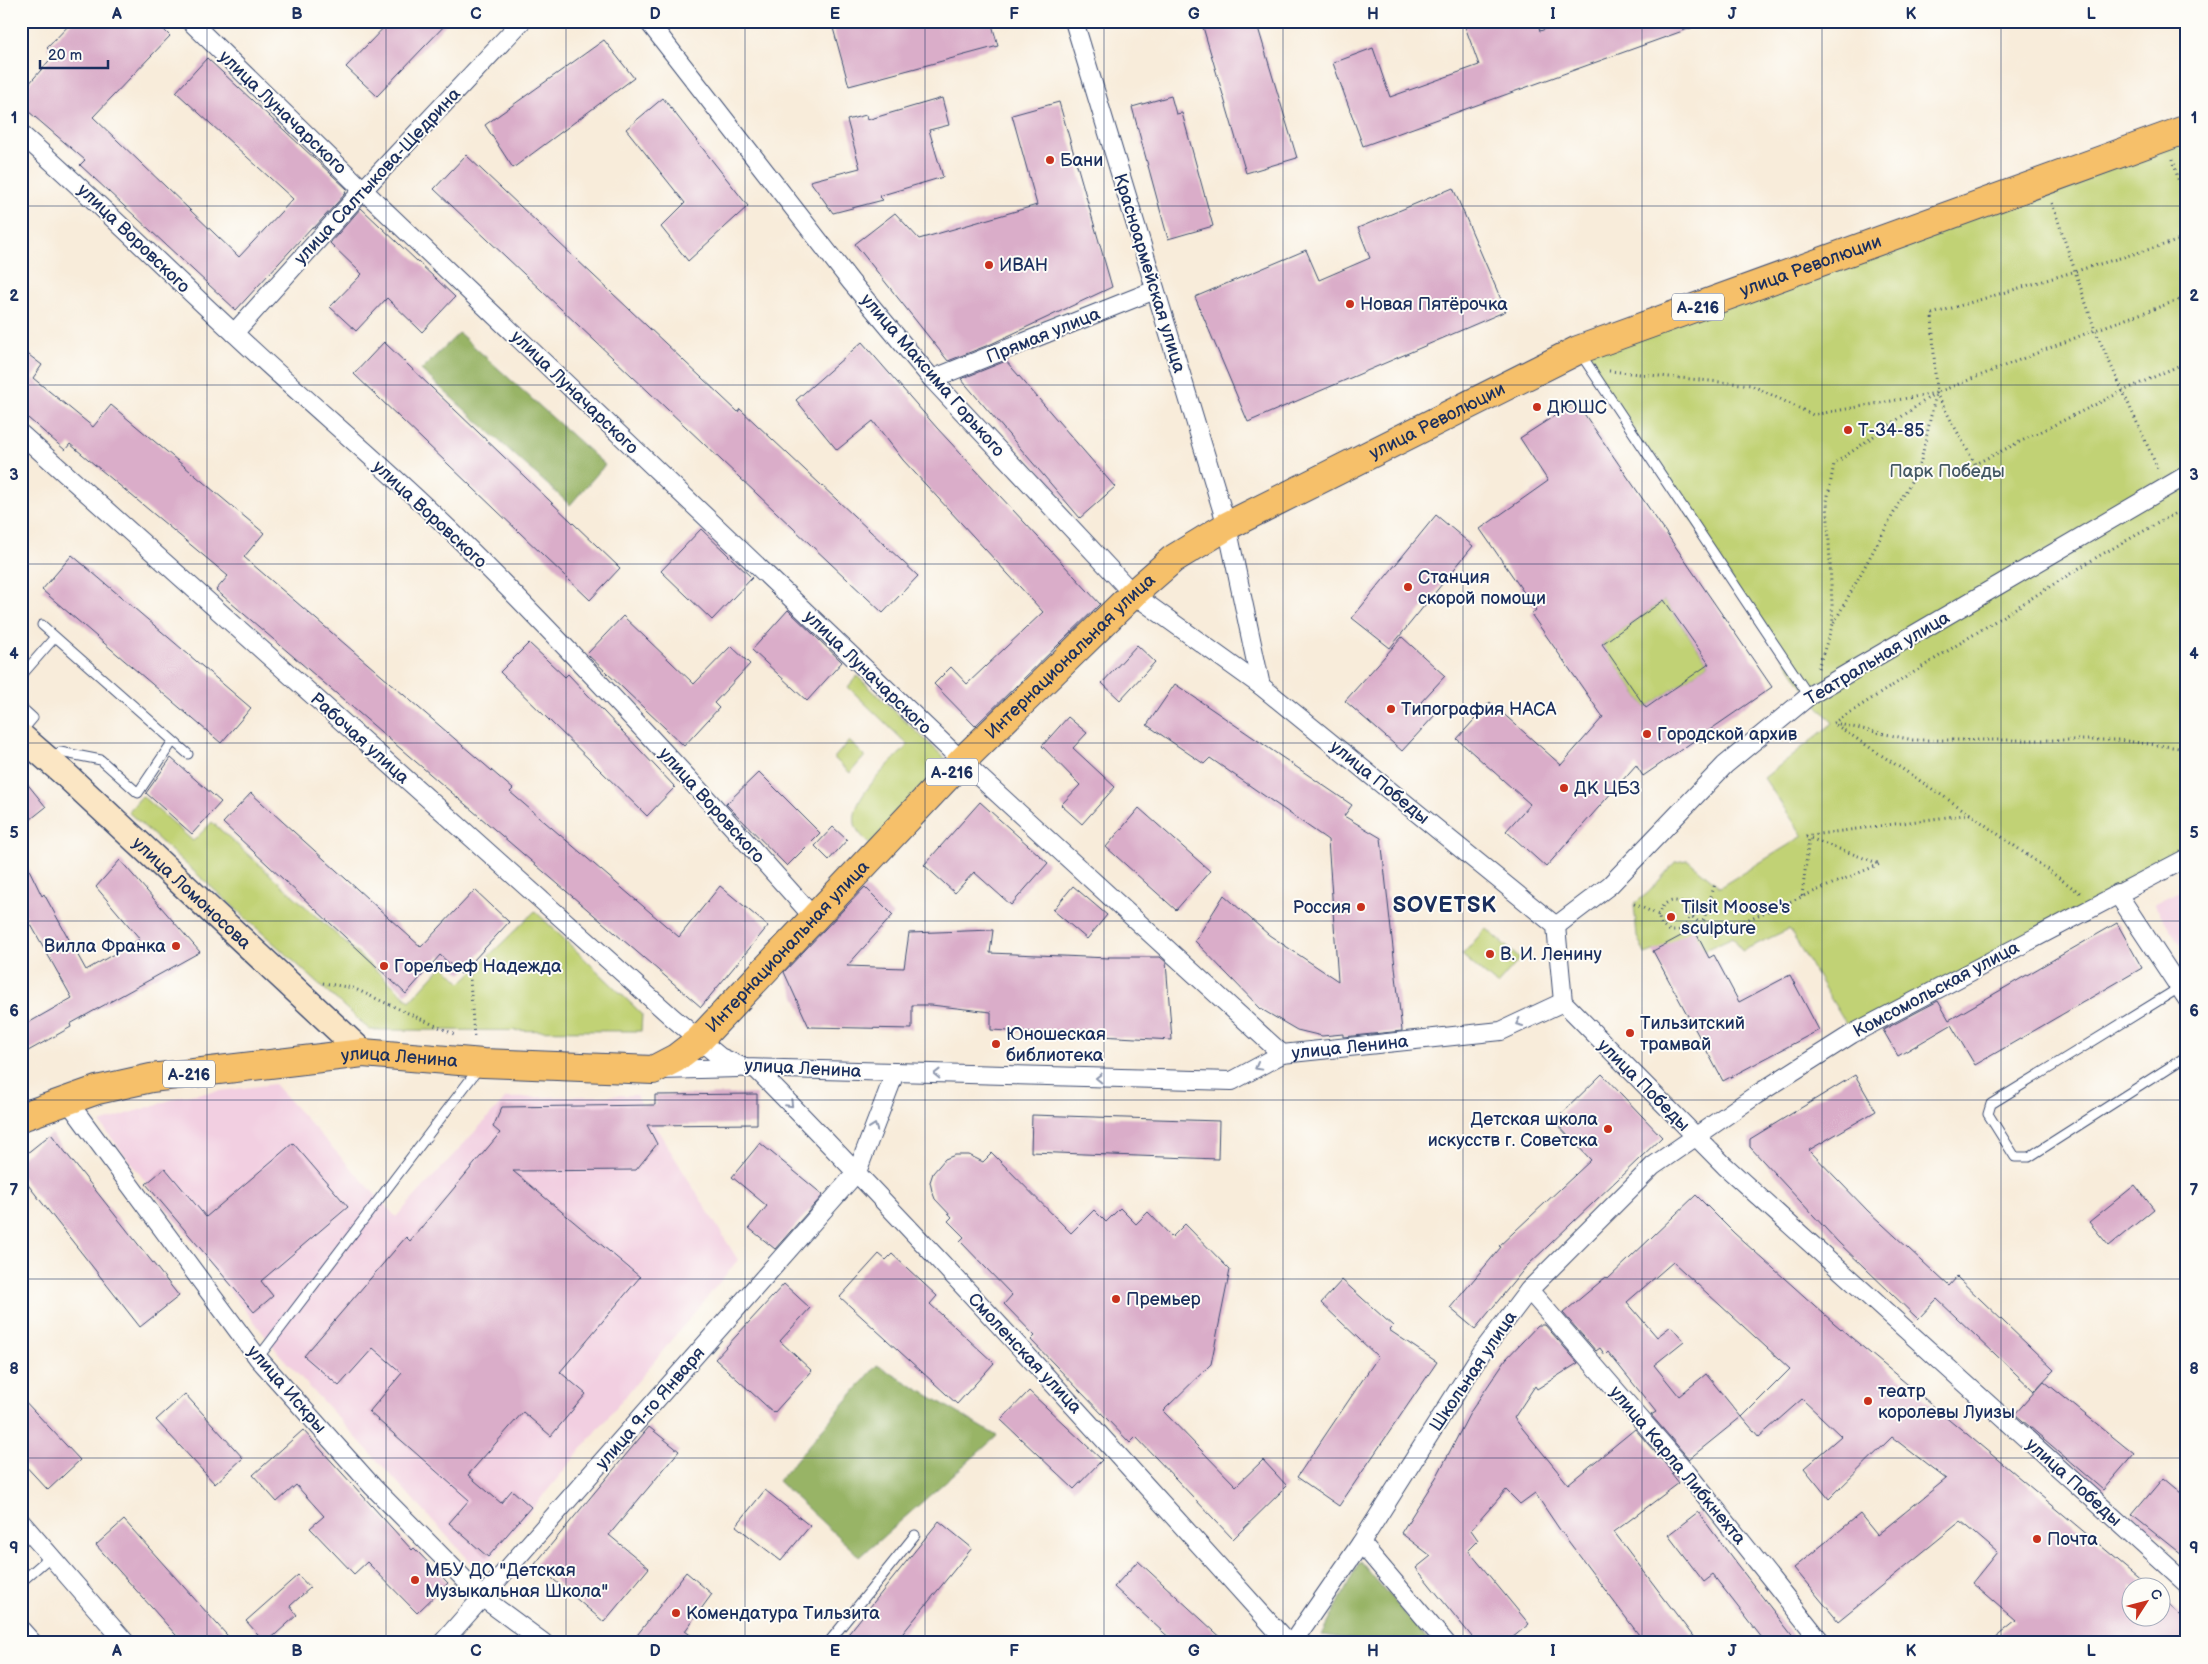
<svg xmlns="http://www.w3.org/2000/svg" width="2208" height="1664" viewBox="0 0 2208 1664" font-family="'Balsamiq Sans',sans-serif">
<style>
.built{fill:#f2cfe1}
.green{fill:#c1d275;stroke:#6e806a}
.forest{fill:#98b466;stroke:#5a7262}
.building{fill:#daadc9;fill-rule:evenodd}
.lines{fill:none;stroke-linecap:round;stroke-linejoin:round}
.lane-casing{stroke:#3c4b71;stroke-width:11}
.street-casing{stroke:#3c4b71;stroke-width:20}
.secondary-casing{stroke:#3c4b71;stroke-width:28}
.primary-casing{stroke:#3c4b71;stroke-width:30}
.path{stroke:#3c4b71;stroke-width:3;stroke-dasharray:1 4;stroke-linecap:butt}
.lane{stroke:#fff;stroke-width:9}
.street{stroke:#fff;stroke-width:18}
.secondary{stroke:#fbe6c4;stroke-width:25}
.primary{stroke:#f6c06b;stroke-width:28}
.oneway{stroke:#8d97ae}
.grid{fill:none;stroke:#1b2f5e;stroke-width:1;stroke-opacity:0.55}
.poi-dot{fill:#c8321e;stroke:#fdfcf7;stroke-width:2}
.labels{text-anchor:middle;stroke-width:4;stroke-linejoin:round;paint-order:stroke}
.shield{fill:#fdfcf7;stroke:#5f6c8c;stroke-width:1}
.shield-label{font-size:16px;font-weight:bold;fill:#1b2f5e}
.street-label{font-size:18px;fill:#1b2f5e;stroke:#fdfcf7}
.poi-label{font-size:18px;fill:#1b2f5e;stroke:#fdfcf7;text-anchor:start}
.park-label{font-size:18px;fill:#445864;stroke:#fdfcf7}
.district-label{font-size:22px;font-weight:bold;letter-spacing:1px;fill:#1b2f5e;stroke:#fdfcf7}
.neatline{fill:none;stroke:#1b2f5e;stroke-width:2}
.grid-label{font-size:16px;text-anchor:middle;font-weight:bold;fill:#1b2f5e}
</style>
<rect width="100%" height="100%" fill="#fdfcf7"/>
<filter id="ink" filterUnits="userSpaceOnUse"><feTurbulence type="fractalNoise" baseFrequency=".02" numOctaves="2"/><feDisplacementMap in="SourceGraphic" scale="10" xChannelSelector="R" yChannelSelector="G"/><feConvolveMatrix kernelMatrix="1 2 1 2 8 2 1 2 1" color-interpolation-filters="sRGB"/></filter>
<filter id="wash" filterUnits="userSpaceOnUse"><feTurbulence type="fractalNoise" baseFrequency=".0096" numOctaves="4" result="noise"/><feDisplacementMap in="SourceGraphic" scale="20" xChannelSelector="R" yChannelSelector="G"/><feGaussianBlur stdDeviation="1.12" result="paint"/><feColorMatrix in="noise" values="0 0 0 0 0 0 0 0 0 0 0 0 0 0 0 0 0 1.4 0 .05"/><feComposite in="paint" operator="in"/></filter>
<g filter="url(#wash)">
<rect width="100%" height="100%" fill="#f8ecda"/>
<path class="built" d="M2187 887V956L2154 904Z
M274 1084 396 1217 506 1098 636 1095 738 1260 480 1572 280 1355 100 1123 182 1096Z"/>
<path class="green" d="M2187 129V858L1852 1034 1789 929 1742 951 1733 937 1705 950 1653 951 1645 954 1637 936 1634 904 1649 892 1675 862 1688 860 1720 887 1803 836 1764 778 1833 723 1809 696 1578 350Z
M1664 600 1709 664 1646 708 1602 644Z
M857 676 949 762 871 845C867 841 861 836 858 831 841 804 892 763 908 745L848 687Z
M849 741 865 756 850 773 834 758Z
M142 796 193 841 212 822 410 1001 443 965 461 983 535 911 642 1014 641 1031 370 1030 128 812Z
M1486 928 1520 959 1497 985 1462 955Z"/>
<path class="forest" d="M459 333 605 465 570 505 421 370Z
M877 1365 997 1436 860 1557 778 1481Z
M1360 1561 1430 1643H1375L1322 1635Z"/>
<g id="blocks">
<path class="building" d="M73 21H155L170 36 93 117 239 257 293 199 176 92 207 58 347 189 345 192 346 193 314 228 312 227 236 310 80 165 85 160 21 105V93L54 55 47 48Z
M390 21H449L377 96 346 67Z
M858 21H991L998 46 849 86 833 28Z
M1220 21H1256L1297 158 1246 173 1203 27Z
M1463 21H1537L1540 31 1568 21H1701L1702 24 1363 146 1333 63 1373 48 1390 97 1479 65Z
M604 40 634 78 513 168 485 125Z
M1171 96 1176 114 1182 113 1213 226 1168 239 1132 107Z
M663 98 748 206 688 261 661 227 685 203 626 129Z
M942 98 949 125 929 130 943 177 879 196 883 200 833 213 810 181 860 168 847 120 866 115 867 120Z
M1059 102 1112 287 991 344 948 361 855 244 895 213 919 239 1037 205 1012 115Z
M466 155 738 412 740 409 918 576 883 613 434 189Z
M1453 188 1506 311 1248 422 1195 297 1306 250 1319 280 1370 258 1358 228Z
M361 208 455 297 422 332 387 298 356 331 330 307 362 274 330 243Z
M384 342 620 568 590 600 354 374Z
M862 342 937 428 1100 604 975 726 934 684 951 667 967 684 1043 612 903 460 873 421 837 450 796 400Z
M21 349 42 365 33 378 93 427 111 405 264 533 244 557 513 789 510 792 679 937 720 886 768 926 701 1007 216 590 228 576 70 444 65 450 21 412Z
M1006 361 1115 487 1080 518 961 379Z
M1576 402 1772 687 1643 776 1636 765 1546 867 1506 831 1530 804 1457 739 1490 702 1561 765 1603 717 1531 614 1536 610 1480 529 1548 481 1520 438ZM1664 600 1709 664 1646 708 1602 644Z
M1436 515 1473 546 1390 648 1352 618Z
M701 529 752 578 712 620 661 571Z
M72 555 251 708 221 743 42 590Z
M788 610 842 662 807 701 752 650Z
M623 616 694 684 731 646 750 664 714 703 719 708 684 746 587 654Z
M1402 637 1445 676 1421 702 1435 715 1402 751 1345 701Z
M529 643 565 677 568 674 675 787 647 816 500 672Z
M1137 645 1155 662 1120 700 1102 683Z
M1175 684 1352 805 1344 816 1381 838 1402 1031 1343 1037V1034L1322 1036 1297 1030 1261 1009 1195 941 1224 895 1269 935 1338 981 1328 840 1210 758 1204 764 1147 725Z
M1068 717 1087 733 1073 748 1115 787 1082 824 1061 805 1080 785 1042 746Z
M171 758 221 802 192 834 146 793Z
M759 772 820 833 787 866 726 804Z
M21 776 46 807 21 827Z
M251 793 421 947 475 890 509 922 461 974 440 955 406 994 223 823Z
M980 802 1048 863 1011 905 974 872 955 893 924 865Z
M1139 808 1210 871 1176 910 1106 847Z
M833 827 847 840 829 860 815 846Z
M21 853 42 896 44 894 86 970 140 939 96 887 120 860 200 952 70 1024 71 1027 21 1055V1027L72 998 21 907Z
M1073 886 1107 915 1087 939 1053 910Z
M865 887 893 915 847 966 904 968 909 933 993 930 990 953 1109 958 1108 957H1160L1166 962 1172 1040 991 1030V1012L931 1005H912V1029L809 1027 784 972Z
M2117 923 2142 968 1975 1065 1951 1025 1898 1056 1883 1030 1938 1001 1949 1020Z
M1694 929 1709 958 1714 955 1739 1002 1790 975 1819 1030 1723 1081 1653 951Z
M1602 1074 1662 1137 1526 1267 1475 1329 1450 1308 1501 1247 1499 1246 1591 1160 1554 1121Z
M1855 1075 1876 1111 1809 1150 1868 1211 1949 1286 1957 1277 2054 1370 2034 1391 1937 1299 1918 1319 1838 1242 1750 1147V1139Z
M757 1094V1124L647 1125 657 1144 636 1170 513 1171 640 1277 560 1372 586 1394 551 1436 523 1412 468 1475 501 1503 512 1490 531 1507 488 1557 449 1523 469 1500 369 1412 402 1373 373 1348 339 1386 304 1356 406 1237 410 1241 500 1133 493 1127 502 1107 655 1105V1095Z
M1032 1115 1219 1121 1218 1159 1031 1152Z
M51 1134 179 1296 140 1327 21 1176V1158Z
M293 1143 348 1207 261 1281 273 1296 254 1312 146 1184 165 1168 206 1217Z
M760 1143 823 1195 775 1249 749 1228 767 1206 732 1177Z
M992 1153 1071 1233 1094 1210 1106 1222 1120 1208 1136 1224 1148 1212 1172 1237 1185 1224 1230 1270 1211 1364 1163 1411 1236 1486 1263 1460 1287 1486 1233 1539 1136 1437 1130 1443 1031 1340 1035 1336 1004 1304 1012 1295 960 1241 964 1237 948 1221 952 1217 935 1199 932 1191 930 1182 933 1173 945 1159 955 1155H969L983 1162Z
M2135 1185 2154 1209 2109 1246 2089 1222Z
M1696 1195 1734 1233 1834 1323 2149 1586H2130V1616H2160V1597L2187 1621V1643H1989L2016 1621 1972 1583 1997 1552 1961 1521 1838 1621 1794 1568 1860 1514 1877 1535 1946 1479 1892 1437 1829 1499 1804 1468 1841 1436 1802 1399 1759 1437 1742 1417 1790 1369 1673 1262 1627 1302 1657 1337 1671 1326 1684 1341 1654 1365 1679 1396 1706 1374 1741 1417 1689 1459 1651 1415 1656 1412 1608 1352 1605 1355 1600 1348 1596 1351 1563 1313 1606 1277 1608 1279Z
M879 1254 886 1260 892 1254 937 1296 930 1304 994 1363 957 1404 840 1297Z
M1342 1280 1393 1326 1389 1330 1437 1362 1339 1506 1297 1477 1378 1357 1321 1303Z
M784 1284 810 1308 780 1341 812 1371 774 1413 715 1359Z
M1538 1325H1545L1578 1363 1537 1389 1535 1386 1514 1418 1568 1484 1635 1429 1673 1473 1672 1474 1679 1483 1614 1532 1698 1643H1645L1560 1530 1535 1493 1520 1504 1506 1490 1471 1530 1478 1540 1468 1550 1529 1624 1506 1643H1477L1416 1568 1431 1556 1401 1533 1437 1476 1471 1411 1506 1359Z
M2044 1381 2134 1454 2103 1490 2015 1414Z
M1029 1391 1102 1460 1074 1489 1001 1420Z
M185 1394 243 1458 215 1484 156 1420Z
M21 1397 80 1460 48 1490 21 1461Z
M649 1427 679 1451 609 1535 649 1568 604 1622 535 1564Z
M303 1430 412 1550 414 1548 448 1583 417 1613 367 1562 354 1574 310 1528 324 1516 296 1485 277 1502 253 1475Z
M2163 1478 2187 1498V1559L2132 1515Z
M765 1490 810 1526 781 1561 736 1526Z
M1698 1512 1733 1559 1798 1643H1766L1713 1575 1704 1582 1668 1535Z
M124 1520 234 1643H183L96 1545Z
M939 1521 972 1548 895 1643H841Z
M1138 1561 1227 1643H1175L1114 1587Z
M686 1572 712 1594 685 1631 701 1643H631Z
M298 1575 310 1588 290 1606 297 1615 266 1643 246 1621Z"/>
</g>
</g>
<g filter="url(#ink)">
<use href="#blocks" fill-opacity="0" stroke="#3c4b71" stroke-width="1"/>
<g class="lines">
<defs>
<path id="lane" d="M1580 353 1809 696
M42 625 188 754
M21 676 55 637
M21 707 33 718 21 732
M53 760 60 752 101 760 138 793 173 741
M2179 988 1991 1104 1988 1114 2015 1157H2029L2187 1056
M258 1358 479 1068
M21 1582 51 1556
M21 1623 39 1643
M828 1643 915 1535"/>
<g id="street">
<path d="M190 21 363 190 962 761 1282 1054"/>
<path d="M648 21 851 282 932 379 1133 594 1261 686"/>
<path d="M1074 21 1227 526 1261 686 1556 926 1563 1002 1572 1011 1725 1166 2187 1584"/>
<path d="M21 134C94 198 163 267 234 333 305 400 380 462 450 530 577 655 697 786 815 919"/>
<path d="M234 333 363 190 522 21"/>
<path d="M932 379 1155 290"/>
<path id="s1" d="M21 434 673 1018 720 1057 745 1068 1232 1081 1282 1054 1501 1031 1563 1002"/>
<path d="M2117 893 2187 999"/>
<path d="M1556 926 1610 885 1725 765 1809 696 2187 475"/>
<path d="M756 1069C939 1255 1113 1449 1288 1643"/>
<path d="M660 1070 739 1068"/>
<path d="M67 1100 258 1358 373 1487 483 1598 544 1643"/>
<path d="M1529 1290 1688 1474 1822 1643"/>
<path d="M21 1522 126 1643"/>
<path d="M1361 1543 1446 1643"/>
<path d="M442 1643 857 1172 895 1073"/>
<path d="M1292 1643 1361 1543 1482 1352 1529 1290 1653 1166 1756 1095 1852 1034 2187 858"/>
</g>
<g id="secondary">
<path id="s2" d="M21 736 67 776 363 1053"/>
</g>
<g id="primary">
<path id="s3" d="M21 1117 97 1090 151 1078 363 1053 483 1063 653 1070 676 1058 698 1041 962 761 1133 594 1173 559 1227 526 1578 350 2187 129"/>
</g>
</defs>
<use href="#lane" class="lane-casing"/>
<use href="#street" class="street-casing"/>
<use href="#secondary" class="secondary-casing"/>
<use href="#primary" class="primary-casing"/>
<path class="path" d="M2173 159 2187 214
M2052 203 2095 330 2158 469
M2187 238 1932 314 1936 393 1975 464 2123 391 2187 362
M1609 371 1751 385 1813 415 1936 393 2095 330 2187 297
M1834 623 1920 465 1936 393
M1818 668 1833 624 1827 501 1834 464 1934 394
M1833 723 2097 557 2187 507
M1834 723 1913 740H2119L2187 749
M1836 725 1970 814 2080 893
M1802 896 1809 838
M1659 916a15 15 0 1 1 30 0a15 15 0 1 1-30 0Z
M1634 904 1659 915
M1689 914 1713 934 1880 864 1804 836 1970 814
M1702 925 1715 884
M469 965 474 1037
M323 983 353 988 456 1035"/>
<use href="#lane" class="lane"/>
<use href="#street" class="street"/>
<use href="#secondary" class="secondary"/>
<use href="#primary" class="primary"/>
</g>
<defs><path id="oneway-chevron" d="M-2-3.5L2.5 0L-2 3.5" fill="none" stroke-width="1.6" stroke-linecap="round" stroke-linejoin="round" transform="scale(1.25)"/></defs>
<g class="oneway">
<use href="#oneway-chevron" transform="translate(1519 1023) rotate(155)"/>
<use href="#oneway-chevron" transform="translate(1258 1067) rotate(151)"/>
<use href="#oneway-chevron" transform="translate(937 1074) rotate(-179)"/>
<use href="#oneway-chevron" transform="translate(1099 1078) rotate(-179)"/>
<use href="#oneway-chevron" transform="translate(790 1104) rotate(45)"/>
<use href="#oneway-chevron" transform="translate(874 1127) rotate(-70)"/>
</g>
</g>
<path class="grid" d="M207 21V1643M386 21V1643M566 21V1643M745 21V1643M925 21V1643M1104 21V1643M1283 21V1643M1463 21V1643M1642 21V1643M1822 21V1643M2001 21V1643M21 206H2187M21 385H2187M21 564H2187M21 743H2187M21 921H2187M21 1100H2187M21 1279H2187M21 1458H2187"/>
<g class="poi-dot">
<circle cx="1050" cy="160" r="5"/>
<circle cx="989" cy="265" r="5"/>
<circle cx="1350" cy="304" r="5"/>
<circle cx="1537" cy="407" r="5"/>
<circle cx="1848" cy="430" r="5"/>
<circle cx="1408" cy="587" r="5"/>
<circle cx="1391" cy="709" r="5"/>
<circle cx="1647" cy="734" r="5"/>
<circle cx="1564" cy="788" r="5"/>
<circle cx="1361" cy="907" r="5"/>
<circle cx="1671" cy="917" r="5"/>
<circle cx="176" cy="946" r="5"/>
<circle cx="1490" cy="954" r="5"/>
<circle cx="384" cy="966" r="5"/>
<circle cx="1630" cy="1033" r="5"/>
<circle cx="996" cy="1044" r="5"/>
<circle cx="1608" cy="1129" r="5"/>
<circle cx="1116" cy="1299" r="5"/>
<circle cx="1868" cy="1401" r="5"/>
<circle cx="2037" cy="1539" r="5"/>
<circle cx="415" cy="1580" r="5"/>
<circle cx="676" cy="1613" r="5"/>
</g>
<g class="labels">
<g class="shield">
<rect x="1672" y="293.5" width="52" height="27" rx="4"/>
<rect x="926" y="758.5" width="52" height="27" rx="4"/>
<rect x="163" y="1060.5" width="52" height="27" rx="4"/>
</g>
<g class="shield-label">
<text x="1698" y="313">А-216</text>
<text x="952" y="778">А-216</text>
<text x="189" y="1080">А-216</text>
</g>
<g class="street-label">
<text transform="translate(283 112) rotate(44)" y="6">улица Луначарского</text>
<text transform="translate(377 176) rotate(-47)" y="6">улица Салтыкова-Щедрина</text>
<text transform="translate(134 238) rotate(44)" y="6">улица Воровского</text>
<text dy="6" stroke="none"><textPath href="#s3" startOffset="2074">улица Революции</textPath></text>
<text transform="translate(1150 273) rotate(73)" y="6">Красноармейская улица</text>
<text transform="translate(1043 335) rotate(-22)" y="6">Прямая улица</text>
<text transform="translate(933 375) rotate(49)" y="6">улица Максима Горького</text>
<text transform="translate(575 392) rotate(44)" y="6">улица Луначарского</text>
<text dy="6" stroke="none"><textPath href="#s3" startOffset="1669">улица Революции</textPath></text>
<text transform="translate(430 514) rotate(43)" y="6">улица Воровского</text>
<text dy="6" stroke="none"><textPath href="#s3" startOffset="1229">Интернациональная улица</textPath></text>
<text transform="translate(1877 658) rotate(-31)" y="6">Театральная улица</text>
<text transform="translate(868 672) rotate(44)" y="6">улица Луначарского</text>
<text transform="translate(360 738) rotate(42)" y="6">Рабочая улица</text>
<text transform="translate(1380 782) rotate(39)" y="6">улица Победы</text>
<text transform="translate(712 805) rotate(48)" y="6">улица Воровского</text>
<text dy="6" stroke="none"><textPath href="#s2" startOffset="232">улица Ломоносова</textPath></text>
<text dy="6" stroke="none"><textPath href="#s3" startOffset="824">Интернациональная улица</textPath></text>
<text transform="translate(1936 989) rotate(-28)" y="6">Комсомольская улица</text>
<text dy="6" stroke="none"><textPath href="#s1" startOffset="1576">улица Ленина</textPath></text>
<text dy="6" stroke="none"><textPath href="#s3" startOffset="386">улица Ленина</textPath></text>
<text transform="translate(803 1068) rotate(3)" y="6">улица Ленина</text>
<text transform="translate(1644 1085) rotate(45)" y="6">улица Победы</text>
<text transform="translate(1025 1353) rotate(47)" y="6">Смоленская улица</text>
<text transform="translate(1473 1371) rotate(-56)" y="6">Школьная улица</text>
<text transform="translate(287 1389) rotate(49)" y="6">улица Искры</text>
<text transform="translate(650 1408) rotate(-49)" y="6">улица 9-го Января</text>
<text transform="translate(1678 1465) rotate(50)" y="6">улица Карла Либкнехта</text>
<text transform="translate(2074 1482) rotate(42)" y="6">улица Победы</text>
</g>
<g class="poi-label">
<text x="1060" y="166">Бани</text>
<text x="999" y="271">ИВАН</text>
<text x="1360" y="310">Новая Пятёрочка</text>
<text x="1547" y="413">ДЮШС</text>
<text x="1858" y="436">Т-34-85</text>
<text x="1418" y="583">Станция<tspan x="1418" dy="21">скорой помощи</tspan></text>
<text x="1401" y="715">Типография НАСА</text>
<text x="1657" y="740">Городской архив</text>
<text x="1574" y="794">ДК ЦБЗ</text>
<text x="1351" y="913" text-anchor="end">Россия</text>
<text x="1681" y="913">Tilsit Moose's<tspan x="1681" dy="21">sculpture</tspan></text>
<text x="166" y="952" text-anchor="end">Вилла Франка</text>
<text x="1500" y="960">В. И. Ленину</text>
<text x="394" y="972">Горельеф Надежда</text>
<text x="1640" y="1029">Тильзитский<tspan x="1640" dy="21">трамвай</tspan></text>
<text x="1006" y="1040">Юношеская<tspan x="1006" dy="21">библиотека</tspan></text>
<text x="1598" y="1125" text-anchor="end">Детская школа<tspan x="1598" dy="21">искусств г. Советска</tspan></text>
<text x="1126" y="1305">Премьер</text>
<text x="1878" y="1397">театр<tspan x="1878" dy="21">королевы Луизы</tspan></text>
<text x="2047" y="1545">Почта</text>
<text x="425" y="1576">МБУ ДО "Детская<tspan x="425" dy="21">Музыкальная Школа"</tspan></text>
<text x="686" y="1619">Комендатура Тильзита</text>
</g>
<g class="park-label">
<text x="1947" y="477">Парк Победы</text>
</g>
<g class="district-label">
<text x="1445" y="912">SOVETSK</text>
</g>
</g>
<rect width="2208" height="1664" fill="none" stroke="#fdfcf7" stroke-width="55"/>
<g transform="translate(2146 1602) rotate(54)"><circle r="24" fill="#fdfcf7" stroke="#a3aaba"/>
<path d="M0-4L9 19L0 12L-9 19Z" fill="#c8321e"/>
<text y="-8" font-size="14" font-weight="bold" text-anchor="middle" fill="#1b2f5e">С</text>
</g>
<path d="M40 60v8h68v-8" fill="none" stroke="#1b2f5e" stroke-width="2.5"/>
<text x="48" y="60" font-size="15" fill="#1b2f5e" stroke="#fdfcf7" stroke-width="4" paint-order="stroke">20 m</text>
<rect x="28" y="28" width="2152" height="1608" class="neatline"/>
<g class="grid-label">
<text x="117" y="19">A</text>
<text x="297" y="19">B</text>
<text x="476" y="19">C</text>
<text x="655" y="19">D</text>
<text x="835" y="19">E</text>
<text x="1014" y="19">F</text>
<text x="1194" y="19">G</text>
<text x="1373" y="19">H</text>
<text x="1553" y="19">I</text>
<text x="1732" y="19">J</text>
<text x="1911" y="19">K</text>
<text x="2091" y="19">L</text>
<text x="14" y="123">1</text>
<text x="2194" y="123">1</text>
<text x="14" y="301">2</text>
<text x="2194" y="301">2</text>
<text x="14" y="480">3</text>
<text x="2194" y="480">3</text>
<text x="14" y="659">4</text>
<text x="2194" y="659">4</text>
<text x="14" y="838">5</text>
<text x="2194" y="838">5</text>
<text x="14" y="1016">6</text>
<text x="2194" y="1016">6</text>
<text x="14" y="1195">7</text>
<text x="2194" y="1195">7</text>
<text x="14" y="1374">8</text>
<text x="2194" y="1374">8</text>
<text x="14" y="1553">9</text>
<text x="2194" y="1553">9</text>
<text x="117" y="1656">A</text>
<text x="297" y="1656">B</text>
<text x="476" y="1656">C</text>
<text x="655" y="1656">D</text>
<text x="835" y="1656">E</text>
<text x="1014" y="1656">F</text>
<text x="1194" y="1656">G</text>
<text x="1373" y="1656">H</text>
<text x="1553" y="1656">I</text>
<text x="1732" y="1656">J</text>
<text x="1911" y="1656">K</text>
<text x="2091" y="1656">L</text>
</g>
</svg>
